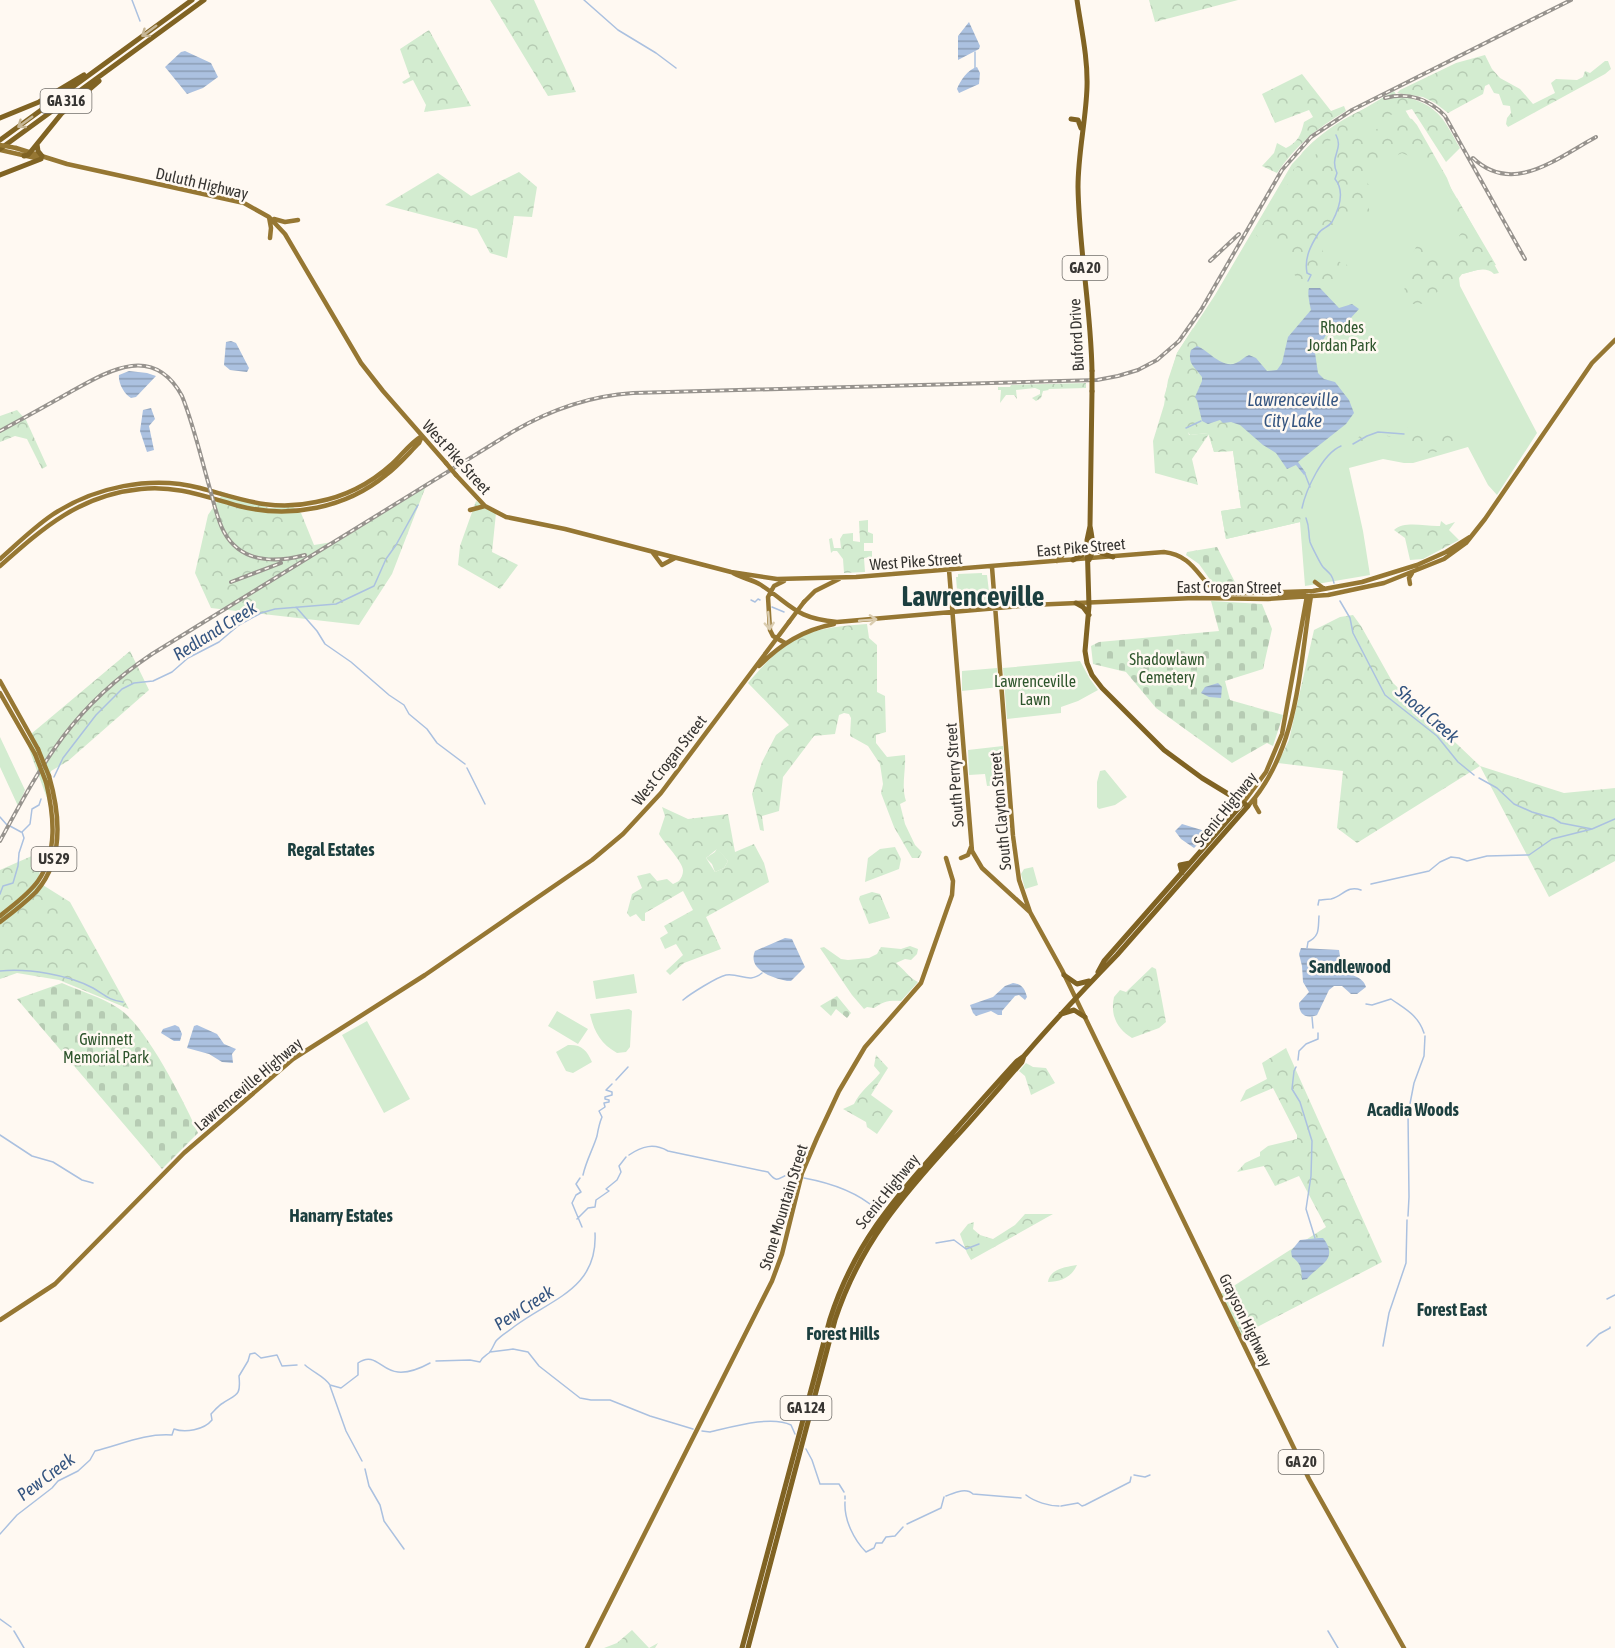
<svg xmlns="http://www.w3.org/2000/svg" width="1615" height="1648" viewBox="0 0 1615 1648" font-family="'Asap Condensed',sans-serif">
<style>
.green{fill:#d3ecd0}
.forest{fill:url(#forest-crowns);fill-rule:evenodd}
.cemetery{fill:url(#cemetery-stones)}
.water{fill:url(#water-rules)}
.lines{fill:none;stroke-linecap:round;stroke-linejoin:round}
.stream{stroke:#abc1e0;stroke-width:1.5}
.major{stroke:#967733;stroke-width:4.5}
.highway{stroke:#806323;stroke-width:5}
.rail-casing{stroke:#97938e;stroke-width:4}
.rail{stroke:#fff9f2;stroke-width:1.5;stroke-dasharray:4.5;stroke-linecap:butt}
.major-bridge{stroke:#967733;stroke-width:4.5}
.highway-bridge{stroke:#806323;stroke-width:5}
.oneway{stroke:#c6b695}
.oneway2{stroke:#daccaf}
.labels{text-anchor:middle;stroke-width:5;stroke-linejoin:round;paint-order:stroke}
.shield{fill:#fff9f2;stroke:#73706c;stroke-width:1.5}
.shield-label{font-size:15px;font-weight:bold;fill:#373532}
.street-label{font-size:16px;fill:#373532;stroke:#fff9f2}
.park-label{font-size:16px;fill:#2e552c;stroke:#fff9f2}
.water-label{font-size:18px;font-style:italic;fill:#355580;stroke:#fff9f2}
.neighbourhood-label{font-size:18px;font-weight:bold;fill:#1c3f3f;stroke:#fff9f2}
.town-label{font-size:28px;font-weight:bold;fill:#1c3f3f;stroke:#fff9f2}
</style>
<defs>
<pattern id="forest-crowns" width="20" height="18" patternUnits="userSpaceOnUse" patternTransform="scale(1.5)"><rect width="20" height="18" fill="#d3ecd0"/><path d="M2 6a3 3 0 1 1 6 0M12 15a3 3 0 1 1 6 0" fill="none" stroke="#b6cbb3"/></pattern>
<pattern id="cemetery-stones" width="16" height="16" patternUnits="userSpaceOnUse" patternTransform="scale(1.5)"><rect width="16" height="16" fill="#d3ecd0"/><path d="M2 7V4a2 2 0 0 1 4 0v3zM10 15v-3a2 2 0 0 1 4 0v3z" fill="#b6cbb3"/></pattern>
<pattern id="water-rules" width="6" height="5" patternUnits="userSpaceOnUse" patternTransform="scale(1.5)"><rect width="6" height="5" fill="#abc1e0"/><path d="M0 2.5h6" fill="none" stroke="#8c9eb6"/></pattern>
</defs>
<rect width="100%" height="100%" fill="#fff9f2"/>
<path class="green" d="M1394 91 1496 265 1462 274 1459 278 1460 286 1537 433 1497 495 1488 485 1468 447 1413 463H1404L1383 459 1349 468 1363 531 1370 575 1305 586 1300 522 1226 539 1221 511 1241 508 1233 451 1214 452 1208 433 1190 435 1164 397 1177 353 1215 295 1292 164 1313 142 1340 123Z
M982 573V575H987L990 600H985V604L961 606V603H958L956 577H958V574Z
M1080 661 1090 679 1098 690 1078 701 1061 707V713L1007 719 1003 668Z
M997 668 999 687 962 691V671Z
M0 737 25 790 18 806 0 767Z
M1003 746 1006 784 987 786 985 774 969 775 968 750Z
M1105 770 1127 797 1115 805 1099 809 1097 807V782L1100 771Z
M717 848 728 861 724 868 715 872 712 864 706 858 715 852Z
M1033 867 1038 885 1025 889 1021 874 1024 869Z
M634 974 637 993 596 999 593 981Z
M629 1009 632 1011 630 1047 626 1052 617 1053C601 1044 594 1032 590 1014Z
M557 1011 588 1029 578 1044 548 1026Z
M367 1021 410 1099 384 1113 342 1035Z
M568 1045C581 1044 587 1050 592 1062L573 1073 566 1071 556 1052Z"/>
<path class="forest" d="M490 0H534L576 92 548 96Z
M1149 0H1238L1155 22Z
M429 30 471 106 424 112 426 105 413 80 404 84 402 82 410 77 400 49Z
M1485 55 1492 69 1500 78 1520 89 1533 104 1555 93 1551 83 1556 79 1577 80 1583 77 1585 71 1590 73 1605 61H1608L1611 69 1605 74 1508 127 1506 124 1507 118 1511 113 1510 106 1503 105 1499 94 1494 93 1489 84 1485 86 1483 94 1448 113 1435 103 1423 97 1397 93 1400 90 1456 63Z
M1302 74 1331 111 1344 106 1346 111C1318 127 1295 146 1277 173L1262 166 1274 153 1277 143 1286 148C1298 142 1301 135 1304 122L1313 117 1309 110 1275 123 1262 94Z
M1407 97C1440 107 1444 120 1460 148L1446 162 1412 109 1376 119 1301 154C1326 126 1370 100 1407 97Z
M1408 118 1412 119 1417 125 1447 178 1454 196 1450 193 1437 168 1428 161 1418 160 1402 153 1378 164V169L1368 176 1367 183 1373 188 1368 189 1363 197 1371 213 1372 232 1356 211 1345 217 1346 220 1331 228 1332 238 1322 249 1327 261C1344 261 1355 263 1346 283L1320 279 1300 281 1292 272 1285 256 1261 241 1256 235 1283 189 1296 176 1293 170 1302 162 1335 144Z
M519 172 537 187 532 217 514 216 507 258 490 253 477 229 385 205 438 173 471 196Z
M1454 198H1457L1499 273 1494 274C1485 265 1473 272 1462 274L1459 275 1458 283C1438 280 1439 297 1425 303 1420 305 1411 303 1405 305L1401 296V292L1411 282 1413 254 1418 242 1446 259 1463 252 1464 246 1459 236 1467 225 1457 211Z
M1193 328 1200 341 1212 354 1218 355 1230 363 1212 356 1200 347 1191 350 1189 360 1202 377C1202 381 1200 383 1199 387 1194 396 1197 415 1204 423L1188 431 1189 435 1208 433V424L1222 421 1224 423C1229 422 1233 422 1238 424 1243 427 1247 433 1252 437 1265 446 1285 455 1287 473 1316 486 1303 496 1300 522L1226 539 1221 511 1241 508 1233 451 1214 452 1209 434 1192 459 1198 485 1155 473 1153 441 1164 405 1168 380 1177 353Z
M1086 383V388L1048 389 1049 390 1043 391 1041 398 1036 401 1032 398 1040 394V390L1035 388 1016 390 1017 399 1014 395H1006L1000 403 1001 390H998V387H1010L1011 385Z
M17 410 26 420 47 466 42 469 27 439 15 436 0 442V416Z
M1411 427 1430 433 1448 434 1452 436 1454 441 1447 449 1430 454 1419 446 1412 448 1408 440 1387 436H1376L1352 447 1353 442 1368 429 1400 430Z
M426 486 392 574 359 625 211 608 195 573 208 515 221 496 220 491 269 508 293 507 301 513 314 545 339 541Z
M476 501 496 513 492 552 518 565 500 589 458 565 460 546Z
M868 520V532L873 534V543H864V551H872V557L864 558 865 572 844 573 843 559 837 551H833L831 553 829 539 832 538 834 548H841L840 539 843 534 853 533V541L860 542 859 521Z
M1441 521 1446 525 1455 522 1449 530 1459 540 1423 559 1410 560 1405 538 1394 530C1405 520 1427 527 1440 526Z
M1353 615 1361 626 1393 683 1480 766 1564 793 1615 788V861L1549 897 1480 766 1357 843 1337 828 1343 771 1278 763 1289 740 1314 630 1340 617Z
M867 624 869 638 877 645V692L885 696 886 732 876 735V743L887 757 905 755C906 771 901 786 906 801L900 804 905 824 915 845 922 852 919 858H912L894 827 881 793 883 784 880 764 868 746 850 736 851 718 849 714 844 713 839 715 835 734 814 736 783 777 779 811 762 816 764 831 760 830 752 794 762 762 776 735 789 725 748 683C788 636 805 628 867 624Z
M130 651 149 690 68 761 51 771 48 801 28 746 31 734Z
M662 807 688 819 728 814 735 852 754 844 764 863 769 882 706 917 721 949 684 963 670 975 666 971 683 955 676 944 665 949 660 938 668 933 664 926 693 910 683 891 645 913V921H642L636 914 630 917 627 913 632 894 642 888 637 876 650 873 657 881 667 879 673 884 679 881C681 878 683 875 683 871 684 863 664 843 659 834L665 816ZM717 849 728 861 724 868 715 872 706 858Z
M895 847 901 859 899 869 865 882 868 858 880 849Z
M43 851 38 882 70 902 129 1009 59 980 17 973 0 979V870Z
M872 892 880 894 890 918 869 924 859 899 860 896Z
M910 946 918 949 917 954 911 960 905 959 896 963C904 969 909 978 918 982L901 1001C890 1000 884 1001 874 1008L867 1007 864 1009 852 995 820 948 824 947 841 959 848 960 869 958 877 954 881 947 901 949Z
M1152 967 1156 969 1166 1022 1159 1028 1132 1038C1117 1029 1110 1015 1114 997L1120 990 1126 992Z
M1286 1048 1382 1262 1240 1336 1221 1294 1326 1227 1299 1176 1275 1186 1264 1166 1237 1172 1245 1163 1260 1156V1152L1268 1146 1297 1139V1135L1273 1088 1240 1102 1246 1090 1267 1079 1262 1063Z
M876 1055 888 1068 871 1095 893 1111 877 1134 867 1127 866 1122 843 1109 854 1104C860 1091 871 1084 880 1073L874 1066Z
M1026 1063 1033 1067 1046 1068 1055 1083 1031 1095 1025 1076 1019 1071Z
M1025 1214H1053L971 1260 967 1253 960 1234 968 1224 974 1222 973 1229 980 1235 993 1239 1015 1225Z
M1077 1265C1072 1277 1060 1282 1048 1282 1050 1269 1065 1267 1077 1265Z
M632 1630 649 1648 658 1643 655 1648H604L617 1643Z"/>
<path class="cemetery" d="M1217 547 1238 588H1216L1199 564 1186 555 1187 552Z
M1211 601 1262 604 1272 629 1263 669 1225 681 1230 700 1283 715 1273 746 1267 743 1232 763 1156 708 1126 672 1093 664 1091 646 1099 642 1219 631Z
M62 983C80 991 101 997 118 1008 145 1024 185 1103 198 1133L162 1169 17 999Z
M837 996 851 1013 847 1018 836 1009 831 1016 820 1006Z"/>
<path class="water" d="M969 22 980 46 979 49 958 60V36Z
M185 51 211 63 218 77 203 88 187 94 165 67 181 52Z
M977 67 980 73 979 84 959 93 957 89C960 81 968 69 977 67Z
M1309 288H1320L1339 308 1352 304 1359 309 1348 321 1326 335 1315 353 1318 373 1324 379 1335 382 1349 400 1354 413 1346 424 1298 462 1306 473 1304 475 1296 465 1287 469 1276 453 1263 445 1240 425 1231 422 1223 423 1220 420 1208 424 1202 421 1197 400 1195 397 1202 381V377C1195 367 1187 364 1191 350L1197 346C1208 350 1222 369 1236 363 1241 361 1244 357 1249 355L1256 358 1267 371 1277 370 1282 363 1288 337 1311 310C1310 305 1307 293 1309 288Z
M231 341 236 343 249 368 247 372 230 370 224 365 226 342Z
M129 371 147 373 156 376 136 397 131 398C124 394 118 383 119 375Z
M151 408 155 419 149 426 154 450 147 452 140 431 143 410Z
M1218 683 1222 687 1221 698 1209 697 1201 693 1205 687Z
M1182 824 1205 831 1206 836 1194 848 1181 839 1175 831Z
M785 938 792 939 805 967 791 981H787C773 978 747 970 755 951Z
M1301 948 1339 950 1342 969C1350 976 1363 976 1366 987L1357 994H1351L1342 986H1334L1329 990 1317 1015C1306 1019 1299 1015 1299 1003L1309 992 1303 982 1302 966 1299 954Z
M1013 983C1022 984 1025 989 1027 997L1025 1000 1019 995 1015 996 1002 1011V1015H998L991 1011 976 1016 973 1013 970 1005 993 997 1005 986Z
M175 1025 179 1027 182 1034 180 1041H174L161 1033 163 1029Z
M197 1025 217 1034 224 1044 236 1049 232 1054 233 1063 222 1062 209 1054 187 1048 194 1026Z
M1319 1238H1323C1340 1260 1318 1265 1307 1279L1302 1280C1301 1269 1302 1264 1292 1257L1291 1251 1300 1240Z"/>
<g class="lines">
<path class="stream" d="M132 0 140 21
M584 0 618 30 656 53 676 68
M975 52V68
M1308 281 1311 275 1307 273C1304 258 1311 245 1318 234 1321 228 1328 228 1332 222 1339 209 1345 191 1335 179L1337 173C1329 156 1344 150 1336 135
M1186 428 1201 421
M1353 444 1367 436 1378 432 1404 434
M1305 474 1310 487
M1302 508C1306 490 1322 454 1341 446
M1306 518C1310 528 1308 532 1310 542 1311 545 1321 565 1323 567 1329 573 1332 574 1334 583
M751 600 755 602 758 599 760 600
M1340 601 1350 618 1353 633 1385 695 1437 736 1458 762 1474 775
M296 607 317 631 325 644 351 662 389 695 404 705 409 714 427 729 437 743 465 764
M772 607 784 612
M467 768 485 804
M54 777 63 758 96 715 122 689 134 683 153 681 172 672 188 658 219 642 239 625 261 613 275 609 336 604 374 586 386 559 396 545 418 505
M1479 778 1497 788 1514 804 1532 812 1553 818 1561 823 1592 829
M0 817 7 825
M10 826 21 832
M22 832 30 824 32 809 39 805 41 799
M1371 884 1429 871 1440 862 1451 857 1459 858 1467 861 1487 856 1529 855 1552 839 1592 829 1615 819
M0 894 3 886 13 883 18 866 19 853 24 838 22 832
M1318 905 1319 900C1321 900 1329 899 1331 899 1343 896 1347 885 1361 890
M1307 948 1308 942C1320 936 1318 929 1319 916
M0 971C28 968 69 975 93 988 105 995 108 1000 123 1002
M683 1000C690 994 717 977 726 975 741 973 749 984 762 973
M1366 1004 1372 1005 1391 999C1405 1009 1418 1015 1424 1033
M1312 1017 1313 1028
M1298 1060 1299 1051 1306 1044 1318 1039V1033
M1296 1067 1294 1071 1292 1089 1300 1102 1312 1141 1311 1176 1306 1209 1315 1238
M616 1080 628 1067
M0 1135 32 1156 53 1162 82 1180 93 1183
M629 1155C642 1146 654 1143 668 1151L768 1172C778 1185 778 1177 790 1174L797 1177
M583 1175C586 1161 593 1149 597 1136 598 1130 599 1124 602 1117L599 1111 605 1107 604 1103 609 1102V1100L605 1099V1097L612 1095V1092L606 1090 612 1084
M580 1178 576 1184 581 1192 576 1195 572 1203 582 1227
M804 1178C831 1183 856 1191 876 1209
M1408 1216 1409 1197 1408 1114 1414 1083 1424 1056 1425 1036
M577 1219 588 1208 595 1207 596 1200 609 1191 606 1189 617 1180 621 1172 619 1166 626 1157
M936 1243 954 1240 966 1249 979 1244
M1607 1299 1615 1295
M1383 1346 1389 1313 1406 1263 1407 1220
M1587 1346 1599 1334 1610 1328V1327
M490 1352 513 1349 528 1352 539 1366 580 1398 591 1400H610L650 1416 693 1429
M436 1361 470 1360 480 1362C483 1356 485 1356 489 1353 492 1350 494 1344 496 1341 501 1335 509 1331 515 1326 551 1299 598 1289 595 1233
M305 1365C314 1373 324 1376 330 1385L341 1388 358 1375V1363C375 1351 381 1371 398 1372 409 1373 421 1368 430 1363
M330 1386 346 1431 362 1461
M702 1431 710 1432C732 1427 771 1415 791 1425L795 1434
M806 1449 812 1460 820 1484H839L844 1492
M365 1469 369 1486 380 1505 384 1521 404 1549
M1134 1475 1145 1477 1150 1475
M1026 1495C1035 1502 1049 1506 1059 1506
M845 1496V1499
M946 1496C954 1493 966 1487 973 1494L1021 1498
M845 1502C844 1520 854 1540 866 1552L874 1548 876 1543H882L886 1537 895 1536 903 1527
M1061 1506 1078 1503 1082 1506 1085 1505 1130 1482 1131 1477
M907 1524 941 1508 944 1497
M0 1534 17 1515 52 1488 58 1481 78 1471 90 1460 95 1451C120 1445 145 1433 172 1435L174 1429C185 1433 204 1430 212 1420L211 1414C215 1410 218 1406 223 1403 237 1394 241 1396 239 1376L248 1361 250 1354 255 1353 261 1358 277 1355 282 1366 297 1365
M0 1619 11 1627
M14 1631 24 1648
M1328 1631 1338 1648"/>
<path class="major" d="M16 148 67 164 244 203 269 217 285 234 361 363 383 391 446 463
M0 150 40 159
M269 217 271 228 270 238
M274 219 285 222 298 220
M456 475 485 506 506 517 565 529 731 572 777 579 856 577 1164 552C1197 556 1198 583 1222 594L1313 591 1362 582 1417 565 1446 552 1470 537
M470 510 485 506
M653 553 662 565 675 558
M0 559C17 544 33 528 52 515 94 487 151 475 200 488 241 499 272 512 316 502 344 497 371 483 392 464 402 455 410 443 422 436
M1057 561 1068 550
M0 566C44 527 80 495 141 489 176 485 206 497 239 506 290 519 346 508 386 475 398 466 408 454 419 443L422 436
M992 567 1013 836 1019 880 1030 912 1062 970 1309 1479 1404 1648
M949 570 972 851 982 868 1030 912
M731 572C740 578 752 579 761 585 793 606 795 618 837 622L1031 605 1194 598 1268 599 1328 595 1384 583 1444 559 1466 543 1485 519 1592 363 1615 340
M784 581 774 586 768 597 770 630 773 636 785 643
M1315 582 1323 588
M1410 584 1409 578 1412 573
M1280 596 1304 594
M804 602 815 591 839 579
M759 666C781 644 803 630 834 624
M0 681 38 749
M0 693 35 754
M1255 798V805L1259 812
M1243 803 1266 772 1282 734 1307 596
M1248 806C1299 749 1299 668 1311 596
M961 858 968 855 971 847
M0 916C13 905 28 895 38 881 58 852 54 815 46 782
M0 922C12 913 25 903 36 892 64 860 60 814 49 776
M0 1320 55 1284 184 1153 293 1059 425 975 592 860 623 834 661 793 789 622
M587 1648 772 1281 782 1254 802 1173 817 1138 839 1091 865 1047 921 983 952 895 953 881 946 858"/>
<path class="highway" d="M1077 0C1081 28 1088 58 1087 87 1086 120 1078 153 1078 187 1079 249 1091 309 1092 371
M0 118 39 102 84 75
M1071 119 1078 120 1081 128
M0 140 192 0
M37 144 38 151 42 156
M0 149 204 0
M24 156 28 155 62 113 99 81
M0 175 41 159
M1092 547 1104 554 1113 557
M1073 560 1082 555 1086 548
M1089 560C1095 550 1092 537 1090 526L1092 391
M1076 603 1083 607 1089 615
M1182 873 1180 865 1190 863
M1098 972 1104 961 1243 803
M1064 975 1077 984 1089 981
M1061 1014 1074 1010 1085 1017
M742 1648 830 1319C855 1241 897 1196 950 1136 972 1111 994 1086 1017 1061L1024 1056
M748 1648 835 1320C860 1244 902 1196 955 1138 978 1113 1000 1087 1022 1062L1024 1056C1054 1021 1085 988 1117 955L1248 806 1202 778 1164 750 1102 688 1092 675 1087 663 1085 651 1089 606 1087 540 1090 526"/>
<defs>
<path id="rail" d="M1385 98C1408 92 1429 99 1445 116L1525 259
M1473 158C1513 196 1557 158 1596 137
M1210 261 1239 234
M0 431C22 419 44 407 65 395 105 373 152 341 182 396 194 426 201 458 210 489 214 503 217 519 224 532 241 563 275 563 305 555
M231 582 281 563
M0 841C44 760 73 707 152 654L514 431C552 409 589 396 633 393L1097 380 1118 376 1138 370 1157 360 1179 341 1201 310 1282 170 1311 137 1352 110 1571 0"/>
</defs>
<use href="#rail" class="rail-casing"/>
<use href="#rail" class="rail"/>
<path class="major-bridge" d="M0 145 16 148
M446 463 456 475
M789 622 804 602
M38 749 49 776
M35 754 46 782"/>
<path class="highway-bridge" d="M1092 371V391"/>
</g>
<defs><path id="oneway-shaft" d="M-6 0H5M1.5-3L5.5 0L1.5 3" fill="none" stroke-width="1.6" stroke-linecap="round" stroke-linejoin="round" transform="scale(1.5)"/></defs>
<g class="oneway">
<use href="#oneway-shaft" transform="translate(149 31) rotate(144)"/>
<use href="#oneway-shaft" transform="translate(25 122) rotate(144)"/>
</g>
<g class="oneway2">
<use href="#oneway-shaft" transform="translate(868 620) rotate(-5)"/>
<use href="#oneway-shaft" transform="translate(769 621) rotate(85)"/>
</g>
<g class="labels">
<g class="shield">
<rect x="40.5" y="89" width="51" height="24" rx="4.5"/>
<rect x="1062.5" y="256" width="45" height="24" rx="4.5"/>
<rect x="31.5" y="847" width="45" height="24" rx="4.5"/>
<rect x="780.5" y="1396" width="51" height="24" rx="4.5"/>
<rect x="1278.5" y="1450" width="45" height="24" rx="4.5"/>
</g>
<g class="shield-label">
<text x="66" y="106">GA 316</text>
<text x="1085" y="273">GA 20</text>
<text x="54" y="864">US 29</text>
<text x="806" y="1413">GA 124</text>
<text x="1301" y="1467">GA 20</text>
</g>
<g class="street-label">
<text transform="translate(202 183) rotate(13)" y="6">Duluth Highway</text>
<text transform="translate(1076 335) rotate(-93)" y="6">Buford Drive</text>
<text transform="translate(457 457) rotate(48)" y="6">West Pike Street</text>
<text transform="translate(1081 547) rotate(-5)" y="6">East Pike Street</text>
<text transform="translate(916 561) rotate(-4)" y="6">West Pike Street</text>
<text x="1229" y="593">East Crogan Street</text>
<text transform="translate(669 760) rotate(-52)" y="6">West Crogan Street</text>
<text transform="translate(954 775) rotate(-94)" y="6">South Perry Street</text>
<text transform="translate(1225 809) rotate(-51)" y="6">Scenic Highway</text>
<text transform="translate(1000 811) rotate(-95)" y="6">South Clayton Street</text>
<text transform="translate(248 1084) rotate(-40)" y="6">Lawrenceville Highway</text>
<text transform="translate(887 1191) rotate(-51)" y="6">Scenic Highway</text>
<text transform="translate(783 1207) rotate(-73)" y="6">Stone Mountain Street</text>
<text transform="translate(1246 1320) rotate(64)" y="6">Grayson Highway</text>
</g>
<g class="park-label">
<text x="1342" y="333">Rhodes<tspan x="1342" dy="18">Jordan Park</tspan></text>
<text x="1167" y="665">Shadowlawn<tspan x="1167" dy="18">Cemetery</tspan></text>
<text x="1035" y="687">Lawrenceville<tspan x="1035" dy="18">Lawn</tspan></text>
<text x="106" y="1045">Gwinnett<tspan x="106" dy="18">Memorial Park</tspan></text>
</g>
<g class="water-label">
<text x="1293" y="406">Lawrenceville<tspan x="1293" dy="21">City Lake</tspan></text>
<text transform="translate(215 631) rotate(-32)" y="6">Redland Creek</text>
<text transform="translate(1427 714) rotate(41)" y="6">Shoal Creek</text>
<text transform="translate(524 1308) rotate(-33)" y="6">Pew Creek</text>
<text transform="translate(46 1477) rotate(-37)" y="6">Pew Creek</text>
</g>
<g class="neighbourhood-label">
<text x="331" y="856">Regal Estates</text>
<text x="1350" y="973">Sandlewood</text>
<text x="1413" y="1116">Acadia Woods</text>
<text x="341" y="1222">Hanarry Estates</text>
<text x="1452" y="1316">Forest East</text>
<text x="843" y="1340">Forest Hills</text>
</g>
<g class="town-label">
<text x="973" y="606">Lawrenceville</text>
</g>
</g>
</svg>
